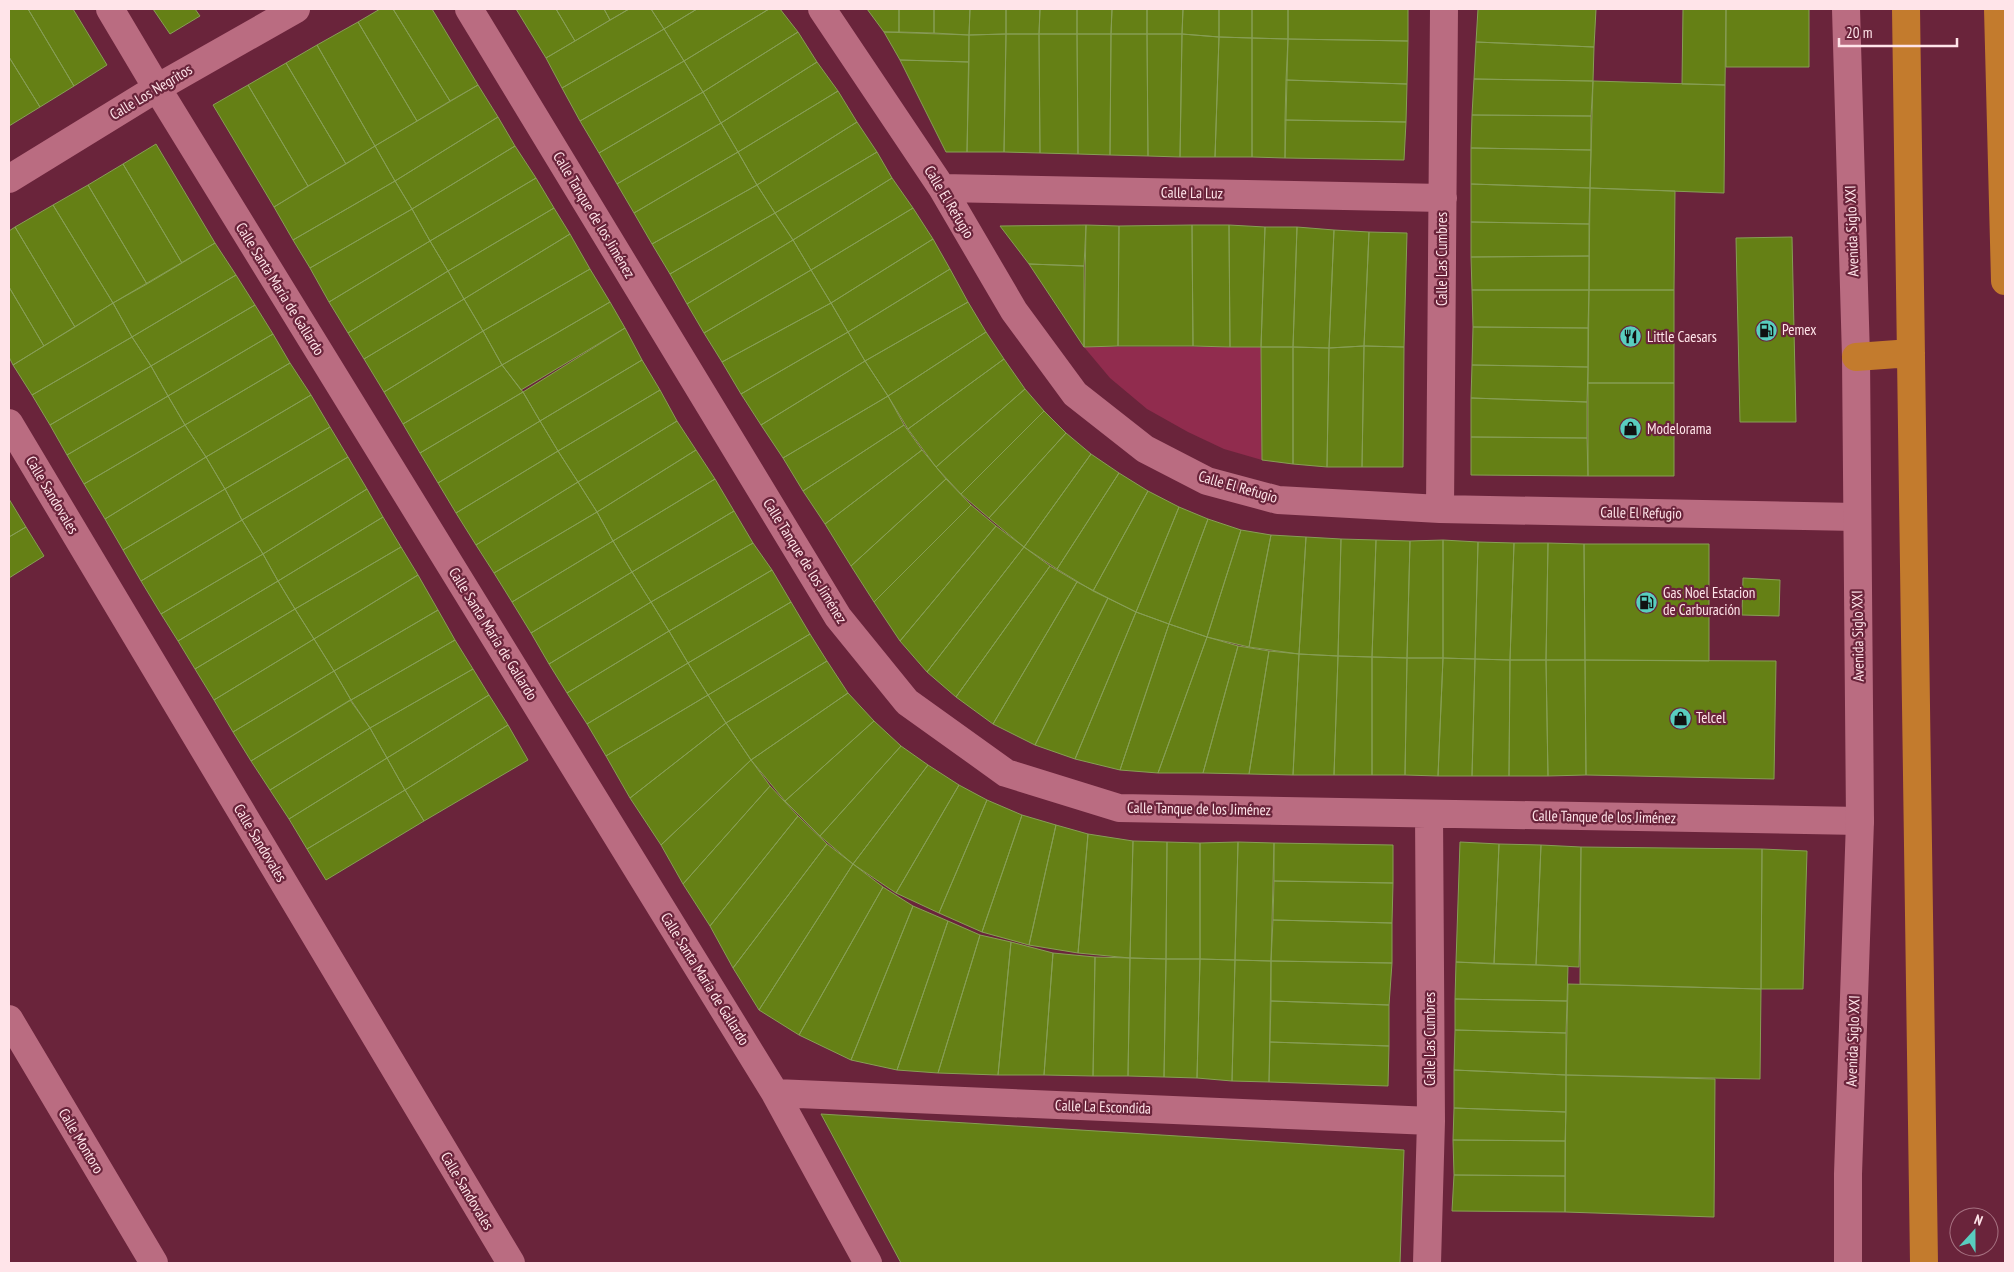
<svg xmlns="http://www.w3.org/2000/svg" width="2014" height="1272" viewBox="0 0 2014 1272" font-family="'PT Sans Narrow',sans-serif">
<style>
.green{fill:#912c4e}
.building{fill:#658015;stroke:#879e55}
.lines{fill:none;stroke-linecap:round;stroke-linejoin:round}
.street{stroke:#ba6c81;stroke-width:28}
.secondary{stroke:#ba6c81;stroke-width:28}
.highway{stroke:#c37b2d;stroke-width:28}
.labels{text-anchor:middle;stroke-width:4.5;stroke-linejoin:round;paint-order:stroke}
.street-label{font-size:15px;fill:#ffe4e9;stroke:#6a243b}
.poi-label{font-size:15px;fill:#ffe4e9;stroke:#6a243b;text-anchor:start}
</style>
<rect width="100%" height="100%" fill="#6a243b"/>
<path class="green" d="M1084 347H1261L1262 460 1224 449 1188 432 1147 409 1110 378Z"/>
<path class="building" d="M9 9H28L74 86 40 107 9 57Z
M28 9H73L107 65 74 86Z
M153 9H195L200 16 170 34Z
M380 9H393L450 101 417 121 358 22Z
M393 9H432L478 85 450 101Z
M516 9H556L575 41 546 58Z
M556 9H604L610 20 575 41Z
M604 9H629L610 20Z
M629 9H651L664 29 562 88 546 58Z
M651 9H697L664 29Z
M697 9H769L684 61 664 29Z
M769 9H780L798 32 703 92 684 61Z
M867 9H899V32H884Z
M899 9H934V33L899 32Z
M934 9H970L969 35 934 33Z
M970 9H1006V34L969 35Z
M1006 9H1040L1039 34H1006Z
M1040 9H1077V34H1039Z
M1077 9H1112L1111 34H1077Z
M1112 9H1147V34H1111Z
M1147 9H1183L1182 34H1147Z
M1183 9H1219V37L1182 34Z
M1219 9H1252V38L1219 37Z
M1252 9H1288V39L1252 38Z
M1288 9H1408V41L1288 39Z
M1478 9H1596L1594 47 1476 42Z
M1683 9H1726L1725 85 1682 84Z
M1726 9H1809V67H1726Z
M358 22 417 121 375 146 317 45Z
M664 29 684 61 580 121 562 88Z
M798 32 817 62 721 123 703 92Z
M884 32 969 35V62L900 60Z
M1006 34 1004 152H967L969 35Z
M1006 34H1039L1040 153 1004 152Z
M1039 34H1077L1078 154 1040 153Z
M1077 34H1111L1110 155 1078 154Z
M1111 34H1147L1148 156 1110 155Z
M1147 34H1182L1180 157 1148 156Z
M1182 34 1219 37 1215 157H1180Z
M1219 37 1252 38V157H1215Z
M1252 38 1288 39 1285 158 1252 157Z
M1288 39 1408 41 1407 84 1286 80Z
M1476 42 1594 47 1593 81 1474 79Z
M317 45 375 146 346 164 286 63Z
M9 57 40 107 9 126Z
M900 60 969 62 967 152H946Z
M684 61 703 92 599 153 580 121Z
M817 62 838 91 738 152 721 123Z
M286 63 346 164 308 186 248 85Z
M1474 79 1593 81 1591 116 1472 115Z
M1286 80 1407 84 1406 122 1285 120Z
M1593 81 1725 85 1724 193 1590 188Z
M248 85 308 186 274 207 213 105Z
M478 85 498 117 395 181 375 146Z
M838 91 857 122 757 185 738 152Z
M703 92 721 123 617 184 599 153Z
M1472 115 1591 116V150L1471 148Z
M498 117 515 146 412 209 395 181Z
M1285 120 1406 122 1404 160 1285 158Z
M857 122 877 152 775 213 757 185Z
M721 123 738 152 634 213 617 184Z
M156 144 215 243 182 263 123 164Z
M375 146 395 181 293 240 274 207Z
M515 146 536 178 430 241 412 209Z
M1471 148 1591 150 1590 188 1471 184Z
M738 152 757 185 652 244 634 213Z
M877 152 892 178 793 240 775 213Z
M123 164 182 263 147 284 88 185Z
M536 178 554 208 448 271 430 241Z
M892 178 913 208 811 270 793 240Z
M395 181 412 209 310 268 293 240Z
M1471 184 1590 188 1589 224 1471 222Z
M88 185 147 284 113 303 53 205Z
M757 185 775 213 670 274 652 244Z
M1590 188 1675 191 1674 290H1589Z
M53 205 113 303 75 327 15 227Z
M554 208 570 234 464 299 448 271Z
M913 208 933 239 831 303 811 270Z
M412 209 430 241 329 302 310 268Z
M775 213 793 240 687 304 670 274Z
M1471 222 1589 224V256L1471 257Z
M1086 225 1119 226 1118 346 1084 347Z
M1086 225 1084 266 1029 264 1000 226Z
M1192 225H1229L1230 347 1193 346Z
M1192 225 1193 346H1118L1119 226Z
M1229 225 1265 227 1261 347H1230Z
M15 227 75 327 44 346 9 287V231Z
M1265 227H1297L1293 347H1261Z
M1297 227 1334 230 1329 348 1293 347Z
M1334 230 1369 232 1364 346 1329 348Z
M1369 232 1407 233 1404 347 1364 346Z
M570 234 590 269 483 331 464 299Z
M1792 237 1796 422H1740L1736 238Z
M933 239 950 269 848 332 831 303Z
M793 240 811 270 704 333 687 304Z
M430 241 448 271 348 333 329 302Z
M215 243 236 275 132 337 113 303Z
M1589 256V290H1472L1471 257Z
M1029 264 1084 266V347Z
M590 269 610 302 502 365 483 331Z
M950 269 968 302 865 361 848 332Z
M811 270 831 303 722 362 704 333Z
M448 271 464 299 364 359 348 333Z
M236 275 255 305 151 366 132 337Z
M9 287 44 346 13 365 9 357Z
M1472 290H1589L1588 328 1473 327Z
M1589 290H1674V383H1588Z
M464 299 483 331 384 392 364 359Z
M610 302 625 328 521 390 502 365Z
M968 302 986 332 888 396 865 361Z
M113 303 132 337 32 395 13 365Z
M831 303 848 332 741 394 722 362Z
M255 305 273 334 168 396 151 366Z
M1473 327 1588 328V367L1472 365Z
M625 328 642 360 540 421 523 392Z
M483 331 502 365 403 424 384 392Z
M848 332 865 361 761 425 741 394Z
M986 332 1004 359 908 429 888 396Z
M273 334 290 363 185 425 168 396Z
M132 337 151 366 50 425 32 395Z
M1364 346 1404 347 1403 467H1362Z
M1364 346 1362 467H1327L1329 348Z
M1261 347H1293V464L1262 460Z
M1293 347 1329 348 1327 467 1293 464Z
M1004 359 1025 389 936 467 908 429Z
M642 360 660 390 558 451 540 421Z
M865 361 888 396 783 458 761 425Z
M290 363 311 395 206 457 185 425Z
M502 365 523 392 420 453 403 424Z
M1472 365 1588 367 1587 402 1471 398Z
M151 366 168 396 67 455 50 425Z
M1588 383H1674V476H1588Z
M1025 389 1044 411 961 494 936 467Z
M660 390 677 421 578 482 558 451Z
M523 392 540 421 438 483 420 453Z
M311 395 330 427 225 489 206 457Z
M168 396 185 425 84 484 67 455Z
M888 396 904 425 803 491 783 458Z
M1471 398 1587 402V438L1471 437Z
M1044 411 1066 433 989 518 961 494Z
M540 421 558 451 456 513 438 483Z
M677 421 696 450 597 512 578 482Z
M185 425 206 457 105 519 84 484Z
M904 425 922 450 825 524 803 491Z
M330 427 348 457 242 520 225 489Z
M1066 433 1091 454 1024 547 989 518Z
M1471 437 1587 438 1588 476 1471 475Z
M696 450 715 479 613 541 597 512Z
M922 450 946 479 851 566 825 524Z
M558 451 578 482 476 545 456 513Z
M1091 454 1119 473 1057 569 1024 547Z
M206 457 225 489 123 550 105 519Z
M348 457 367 489 263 554 242 520Z
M1119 473 1148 491 1093 591 1057 569Z
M715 479 734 511 632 572 613 541Z
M946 479 971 505 874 602 851 566Z
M578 482 597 512 494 573 476 545Z
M225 489 242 520 141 581 123 550Z
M367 489 383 517 278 581 263 554Z
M1148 491 1179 507 1136 612 1093 591Z
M9 499 26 527 9 537Z
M971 505 996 526 900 641 874 602Z
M1179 507 1208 519 1169 624 1136 612Z
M734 511 753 543 651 602 632 572Z
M597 512 613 541 512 602 494 573Z
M383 517 401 547 295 609 278 581Z
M1208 519 1241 530 1207 637 1169 624Z
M242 520 263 554 161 614 141 581Z
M996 526 1024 547 927 672 900 641Z
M26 527 44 556 9 578V537Z
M1241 530 1271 535 1249 647 1207 637Z
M1271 535 1306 537 1299 654 1249 647Z
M1306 537 1341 539 1338 656 1299 654Z
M1341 539 1376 540 1372 657 1338 656Z
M1376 540 1410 541 1407 658 1372 657Z
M1443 540V658H1407L1410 541Z
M1443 540 1478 542 1475 659 1443 658Z
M613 541 632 572 531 633 512 602Z
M1478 542 1514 543 1510 660 1475 659Z
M753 543 772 570 669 631 651 602Z
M1514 543H1548L1546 660H1510Z
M1548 543 1584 544 1585 660H1546Z
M1584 544H1709V661L1585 660Z
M401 547 418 575 314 639 295 609Z
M1024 547 1050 566 956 697 927 672Z
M263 554 278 581 178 641 161 614Z
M1050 566 1077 582 993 724 956 697Z
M772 570 791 602 688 663 669 631Z
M632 572 651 602 549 664 531 633Z
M418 575 438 610 334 671 314 639Z
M1743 578 1780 580 1779 616 1742 615Z
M278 581 295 609 195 669 178 641Z
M1077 582 1108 598 1035 745 993 724Z
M1108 598 1136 612 1075 759 1035 745Z
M651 602 669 631 567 693 549 664Z
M791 602 810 634 708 695 688 663Z
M295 609 314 639 214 700 195 669Z
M438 610 455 640 351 700 334 671Z
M1136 612 1169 624 1120 770 1075 759Z
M1169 624 1207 637 1158 773 1120 770Z
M669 631 688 663 587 724 567 693Z
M810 634 827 661 726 723 708 695Z
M1207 637 1238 646 1203 773H1158Z
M314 639 334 671 233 732 214 700Z
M455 640 473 669 370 728 351 700Z
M1238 646 1269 651 1249 774 1203 773Z
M1269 651 1299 654 1293 775 1249 774Z
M1299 654 1338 656 1334 775H1293Z
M1338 656 1372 657V775H1334Z
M1372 657 1407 658 1405 775H1372Z
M1407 658H1443L1438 776 1405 775Z
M1443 658 1475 659 1472 776H1438Z
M1475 659 1510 660 1509 776H1472Z
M1510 660H1546L1548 776H1509Z
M1546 660H1585L1586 775 1548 776Z
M1585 660 1776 661 1774 779 1586 775Z
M827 661 848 693 751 760 726 723Z
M688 663 708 695 606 756 587 724Z
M473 669 489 695 387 758 370 728Z
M334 671 351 700 251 761 233 732Z
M848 693 874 721 785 801 751 760Z
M489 695 508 725 405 790 387 758Z
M708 695 726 723 630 798 606 756Z
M350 700 370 728 270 790 251 761Z
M874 721 901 746 820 836 785 801Z
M726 723 751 760 661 845 630 798Z
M508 725 528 760 424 821 405 790Z
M370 728 387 758 289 819 270 790Z
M901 746 928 765 853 864 820 836Z
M387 758 405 790 307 849 289 819Z
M751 760 770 786 683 884 661 845Z
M928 765 959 785 896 893 853 864Z
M959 785 987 800 939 913 896 893Z
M770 786 798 816 710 926 683 884Z
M405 790 424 821 326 880 307 849Z
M987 800 1022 815 982 932 939 913Z
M1022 815 1056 825 1029 945 982 932Z
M798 816 827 844 733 968 710 926Z
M1056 825 1088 834 1078 953 1029 945Z
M1088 834 1133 841 1130 958 1078 953Z
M1133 841 1167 842 1166 959 1130 958Z
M1167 842 1200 843V959H1166Z
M1238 842 1235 960 1200 959V843Z
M1238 842 1274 843 1271 961 1235 960Z
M1460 842 1499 844 1494 964 1456 962Z
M1274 843 1393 845V883L1274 881Z
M827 844 853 864 759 1010 733 968Z
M1499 844 1541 845 1536 965 1494 964Z
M1541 845 1581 847 1579 967 1536 965Z
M1581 847 1762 849 1761 989 1580 984Z
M1762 849 1807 851 1803 989H1761Z
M853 864 883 887 799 1035 759 1010Z
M1274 881 1393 883 1392 923 1273 920Z
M883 887 913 906 851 1060 799 1035Z
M913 906 948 921 897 1070 851 1060Z
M1273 920 1392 923V963L1271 961Z
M948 921 980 935 938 1073 897 1070Z
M980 935 1011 942 998 1075 938 1073Z
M1011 942 1053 953 1044 1075H998Z
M1053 953 1095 957 1093 1076 1044 1075Z
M1095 957 1130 958 1128 1076H1093Z
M1130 958 1166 959 1164 1077 1128 1076Z
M1166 959H1200L1197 1078 1164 1077Z
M1200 959 1235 960 1232 1081 1197 1078Z
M1235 960 1271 961 1269 1082 1232 1081Z
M1271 961 1392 963 1389 1005 1271 1001Z
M1456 962 1568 966 1567 1001 1455 999Z
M1568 984 1761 989 1760 1079 1566 1075Z
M1455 999 1567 1001 1566 1033 1455 1030Z
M1271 1001 1389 1005V1046L1270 1042Z
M1455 1030 1566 1033V1075L1454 1070Z
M1270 1042 1389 1046 1388 1086 1269 1082Z
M1454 1070 1566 1075V1112L1454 1108Z
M1566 1075 1715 1079 1714 1217 1565 1212Z
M1454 1108 1566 1112 1565 1141 1453 1140Z
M821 1114 1404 1150 1400 1263H901Z
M1453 1140 1565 1141V1176L1454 1175Z
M1454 1175 1565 1176V1212L1452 1211Z"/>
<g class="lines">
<path class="street" d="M110 9 157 88 775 1093 868 1263
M469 9 838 617 907 702 1006 773 1119 808 1860 821
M822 9 942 188 1014 311 1075 394 1145 449 1207 481 1278 500 1440 509 1857 517
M9 179 157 88 296 9
M942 188 1443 198
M9 423 511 1263
M1440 509 1444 9
M9 1019 154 1263
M775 1093 1431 1121
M1427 1263 1431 1121 1429 814"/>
<path class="secondary" d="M1846 9 1856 357 1860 821 1848 1174V1263"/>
<path class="highway" d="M1906 9 1924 1263
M1998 9 2005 281
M1856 357 1911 353"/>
</g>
<defs>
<symbol id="fuel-disc" viewBox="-11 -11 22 22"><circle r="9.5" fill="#59cebf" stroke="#6a243b"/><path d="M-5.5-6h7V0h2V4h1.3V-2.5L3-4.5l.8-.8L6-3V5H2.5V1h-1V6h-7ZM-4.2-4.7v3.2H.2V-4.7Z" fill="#111"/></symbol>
<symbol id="restaurant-disc" viewBox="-11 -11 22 22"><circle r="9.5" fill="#59cebf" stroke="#6a243b"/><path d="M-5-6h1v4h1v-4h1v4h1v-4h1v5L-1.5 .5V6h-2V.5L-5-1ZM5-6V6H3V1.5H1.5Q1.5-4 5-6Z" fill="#111"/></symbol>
<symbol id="shop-disc" viewBox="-11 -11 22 22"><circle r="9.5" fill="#59cebf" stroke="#6a243b"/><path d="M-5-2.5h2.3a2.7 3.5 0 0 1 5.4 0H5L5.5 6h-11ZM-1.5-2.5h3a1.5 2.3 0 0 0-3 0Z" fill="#111"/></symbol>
</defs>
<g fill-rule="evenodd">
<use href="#fuel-disc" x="1754" y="318" width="25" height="25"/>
<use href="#restaurant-disc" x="1618" y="324" width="25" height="25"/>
<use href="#shop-disc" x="1618" y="416" width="25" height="25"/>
<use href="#fuel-disc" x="1634" y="590" width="25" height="25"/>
<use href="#shop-disc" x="1668" y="706" width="25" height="25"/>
</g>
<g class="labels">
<g class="street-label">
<text transform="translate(151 92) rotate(-31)" y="5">Calle Los Negritos</text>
<text transform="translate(1192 193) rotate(1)" y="5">Calle La Luz</text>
<text transform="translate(949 202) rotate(59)" y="5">Calle El Refugio</text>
<text transform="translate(594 215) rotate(59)" y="5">Calle Tanque de los Jiménez</text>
<text transform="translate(1852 231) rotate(-92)" y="5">Avenida Siglo XXI</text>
<text transform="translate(1442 259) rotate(-90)" y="5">Calle Las Cumbres</text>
<text transform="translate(280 289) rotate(58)" y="5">Calle Santa María de Gallardo</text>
<text transform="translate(1238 487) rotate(16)" y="5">Calle El Refugio</text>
<text transform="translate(52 495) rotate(59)" y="5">Calle Sandovales</text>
<text transform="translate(1641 513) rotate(1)" y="5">Calle El Refugio</text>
<text transform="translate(805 561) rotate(58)" y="5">Calle Tanque de los Jiménez</text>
<text transform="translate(493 634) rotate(58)" y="5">Calle Santa María de Gallardo</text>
<text transform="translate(1858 636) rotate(-91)" y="5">Avenida Siglo XXI</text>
<text transform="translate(1199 809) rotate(1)" y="5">Calle Tanque de los Jiménez</text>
<text transform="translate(1604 817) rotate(1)" y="5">Calle Tanque de los Jiménez</text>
<text transform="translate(260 843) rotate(59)" y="5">Calle Sandovales</text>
<text transform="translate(705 979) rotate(58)" y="5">Calle Santa María de Gallardo</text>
<text transform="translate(1430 1039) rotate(-90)" y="5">Calle Las Cumbres</text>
<text transform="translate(1853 1041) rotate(-88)" y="5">Avenida Siglo XXI</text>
<text transform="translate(1103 1107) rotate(2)" y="5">Calle La Escondida</text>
<text transform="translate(81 1141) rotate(59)" y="5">Calle Montoro</text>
<text transform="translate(467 1191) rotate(59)" y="5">Calle Sandovales</text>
</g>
<g class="poi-label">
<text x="1782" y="335">Pemex</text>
<text x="1647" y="342">Little Caesars</text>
<text x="1647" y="434">Modelorama</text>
<text x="1663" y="598">Gas Noel Estacion<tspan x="1663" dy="17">de Carburación</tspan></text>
<text x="1696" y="723">Telcel</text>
</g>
</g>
<rect width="2014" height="1272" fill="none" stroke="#ffe4e9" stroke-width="20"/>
<g transform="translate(1974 1232) rotate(21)"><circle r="24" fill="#6a243b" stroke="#a67181"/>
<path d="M0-4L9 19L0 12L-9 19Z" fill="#59cebf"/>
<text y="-8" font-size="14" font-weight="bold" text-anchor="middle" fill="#ffe4e9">N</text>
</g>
<path d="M1839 38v8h118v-8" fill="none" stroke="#ffe4e9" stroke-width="2.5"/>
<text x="1846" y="38" font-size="15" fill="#ffe4e9" stroke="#6a243b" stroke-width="4" paint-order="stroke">20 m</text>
</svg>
